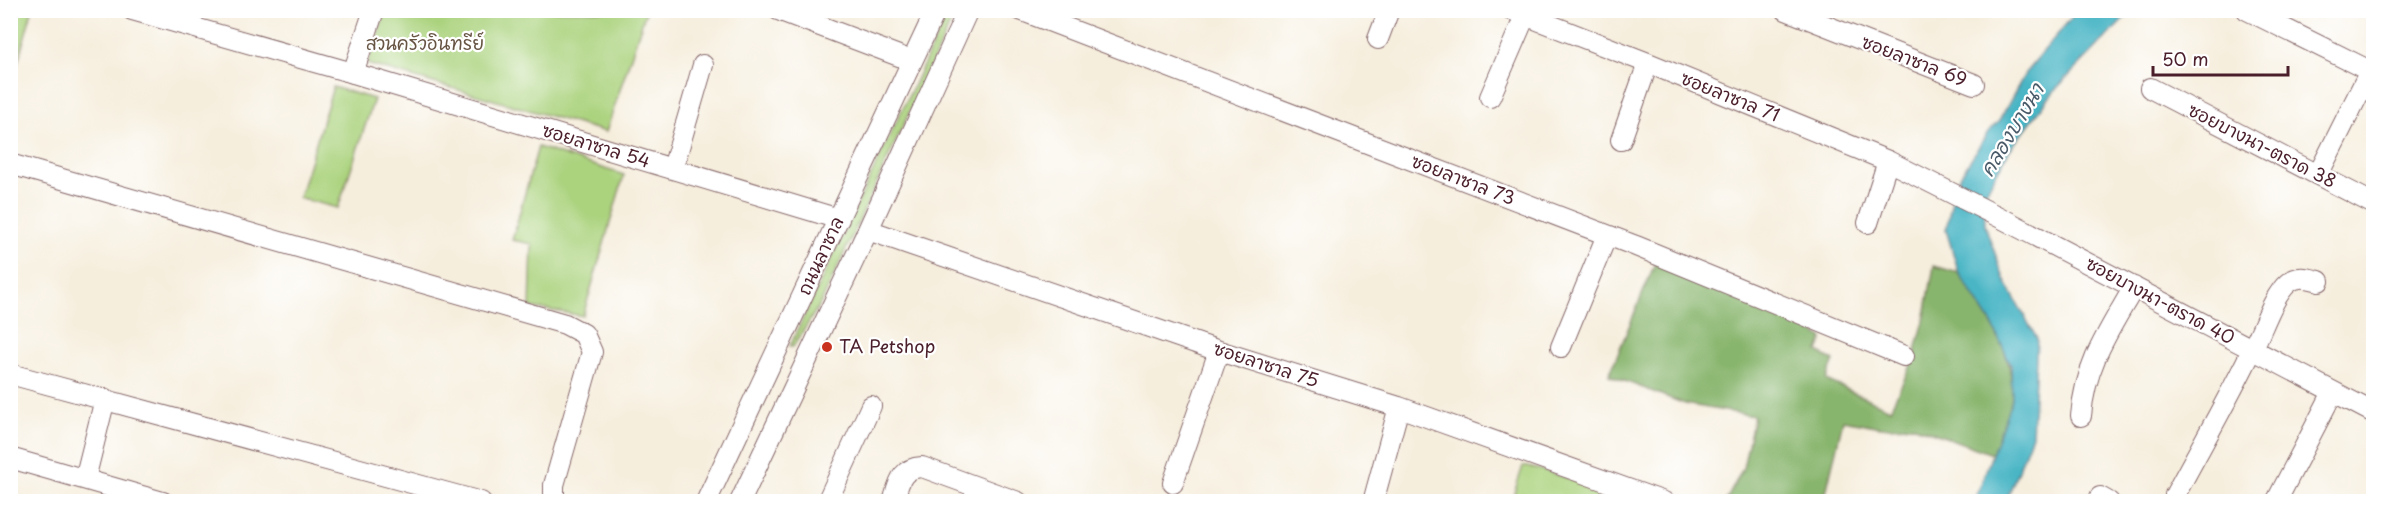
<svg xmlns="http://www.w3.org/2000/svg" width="2384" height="512" viewBox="0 0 2384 512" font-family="'Playpen Sans','Playpen Sans Thai',sans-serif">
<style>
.green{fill:#abd37e;stroke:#7a7954;stroke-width:1.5}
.forest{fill:#88b56d;stroke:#696a4c;stroke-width:1.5}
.water{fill:#49b5c5;stroke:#4a6a78;stroke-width:1.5}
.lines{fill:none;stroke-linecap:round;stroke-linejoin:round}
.minor-casing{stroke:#866769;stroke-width:22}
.minor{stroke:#fff;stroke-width:20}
.poi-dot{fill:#c8321e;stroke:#fff;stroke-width:2}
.labels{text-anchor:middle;stroke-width:4.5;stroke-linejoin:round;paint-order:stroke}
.park-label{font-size:18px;fill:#675544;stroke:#fff}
.street-label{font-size:18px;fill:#4a1f2b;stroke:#fff}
.poi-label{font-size:18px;fill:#4a1f2b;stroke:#fff;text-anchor:start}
.water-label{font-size:20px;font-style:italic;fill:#4a5b69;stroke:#fff}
</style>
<rect width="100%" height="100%" fill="#fff"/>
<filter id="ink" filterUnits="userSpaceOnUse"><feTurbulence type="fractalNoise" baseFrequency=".0167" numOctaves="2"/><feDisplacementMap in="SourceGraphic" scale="12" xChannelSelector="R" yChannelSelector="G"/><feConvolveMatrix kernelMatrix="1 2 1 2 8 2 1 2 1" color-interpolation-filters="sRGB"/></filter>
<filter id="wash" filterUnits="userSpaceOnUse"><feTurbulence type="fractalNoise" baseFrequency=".008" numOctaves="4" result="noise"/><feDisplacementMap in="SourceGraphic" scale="24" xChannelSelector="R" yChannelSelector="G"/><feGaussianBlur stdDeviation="1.35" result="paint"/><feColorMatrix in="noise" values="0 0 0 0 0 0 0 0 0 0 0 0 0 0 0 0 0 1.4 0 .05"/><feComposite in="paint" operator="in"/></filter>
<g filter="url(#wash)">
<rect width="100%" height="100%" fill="#f6eedd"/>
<path class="green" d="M11 10 32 11 11 87 10 11Z
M386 11V10L646 11 606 132 367 64Z
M949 11H956L822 301 793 347 790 346Z
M333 87 374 99 338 208 299 198Z
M538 147 624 175 583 316 530 307 532 244 512 240Z
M1523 466 1542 470 1639 501 1511 502Z"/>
<path class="forest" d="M1656 261 1767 306 1823 338 1818 352 1834 361 1826 380 1890 409 1913 361 1924 321 1934 266 1959 273C1983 310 2015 350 2012 397 2011 413 1998 438 1992 454L1915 426 1881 427 1843 420 1824 501H1726L1743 468 1754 416 1685 404 1609 375Z"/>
<path class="water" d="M2077 11H2132L2055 90 2009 151 1984 195 1985 225 2004 279 2037 339 2032 435 2006 501H1975L2012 399 2011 365 1992 324 1959 273 1946 230 1951 205 1957 181 1988 132 1999 121 2026 72Z"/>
</g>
<g filter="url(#ink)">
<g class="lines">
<defs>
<path id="minor" d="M132 10 353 73 839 219
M778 10 912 61
M1020 10 1636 246 1904 356
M1512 10 1648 63 1888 161 2003 219 2374 413
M1786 10 1974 84
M2247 10 2374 73
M1378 39 1389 10
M353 73 374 10
M2150 88 2374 204
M1490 97 1525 16
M1621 140 1648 63
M10 164 565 324 584 334 592 352 554 485V502
M673 168 703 65
M2318 175 2370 71
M1868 223 1888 161
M868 230 1219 351 1399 407 1664 502
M1561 347 1607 235
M10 374 481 502
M2081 416C2085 364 2109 331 2134 287
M10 458 163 502
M85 479 105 399
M1173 483 1219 351
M2175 495C2201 446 2229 398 2253 348 2262 331 2273 296 2288 283 2298 275 2307 278 2319 281
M2100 497 2109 502
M706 502 936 10
M740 502 868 230 968 10
M827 502 871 406
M893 502C899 484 900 468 922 467L1018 502
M1373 502 1399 407
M2276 502 2333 392"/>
</defs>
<use href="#minor" class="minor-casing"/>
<use href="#minor" class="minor"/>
</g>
</g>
<circle class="poi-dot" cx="827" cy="347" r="6"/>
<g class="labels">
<g class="park-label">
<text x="425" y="50">สวนครัวอินทรีย์</text>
</g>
<g class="street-label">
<text transform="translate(1914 61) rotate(21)" y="6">ซอยลาซาล 69</text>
<text transform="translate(1730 97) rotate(22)" y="6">ซอยลาซาล 71</text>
<text transform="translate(596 146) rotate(17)" y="6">ซอยลาซาล 54</text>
<text transform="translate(2262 146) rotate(27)" y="6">ซอยบางนา-ตราด 38</text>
<text transform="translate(1463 180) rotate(21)" y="6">ซอยลาซาล 73</text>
<text transform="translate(821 256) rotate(-65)" y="6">ถนนลาซาล</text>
<text transform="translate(2160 301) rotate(28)" y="6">ซอยบางนา-ตราด 40</text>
<text transform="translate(1266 365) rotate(18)" y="6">ซอยลาซาล 75</text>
</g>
<g class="poi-label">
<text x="839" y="353">TA Petshop</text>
</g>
<g class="water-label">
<text transform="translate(2012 130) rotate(-59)" y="7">คลองบางนา</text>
</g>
</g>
<rect width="2384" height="512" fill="none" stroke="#fff" stroke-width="36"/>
<path d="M2153 66v9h135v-9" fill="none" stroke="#4a1f2b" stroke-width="3"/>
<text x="2162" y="66" font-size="18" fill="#4a1f2b" stroke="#ffffff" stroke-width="4.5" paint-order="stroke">50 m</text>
</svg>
